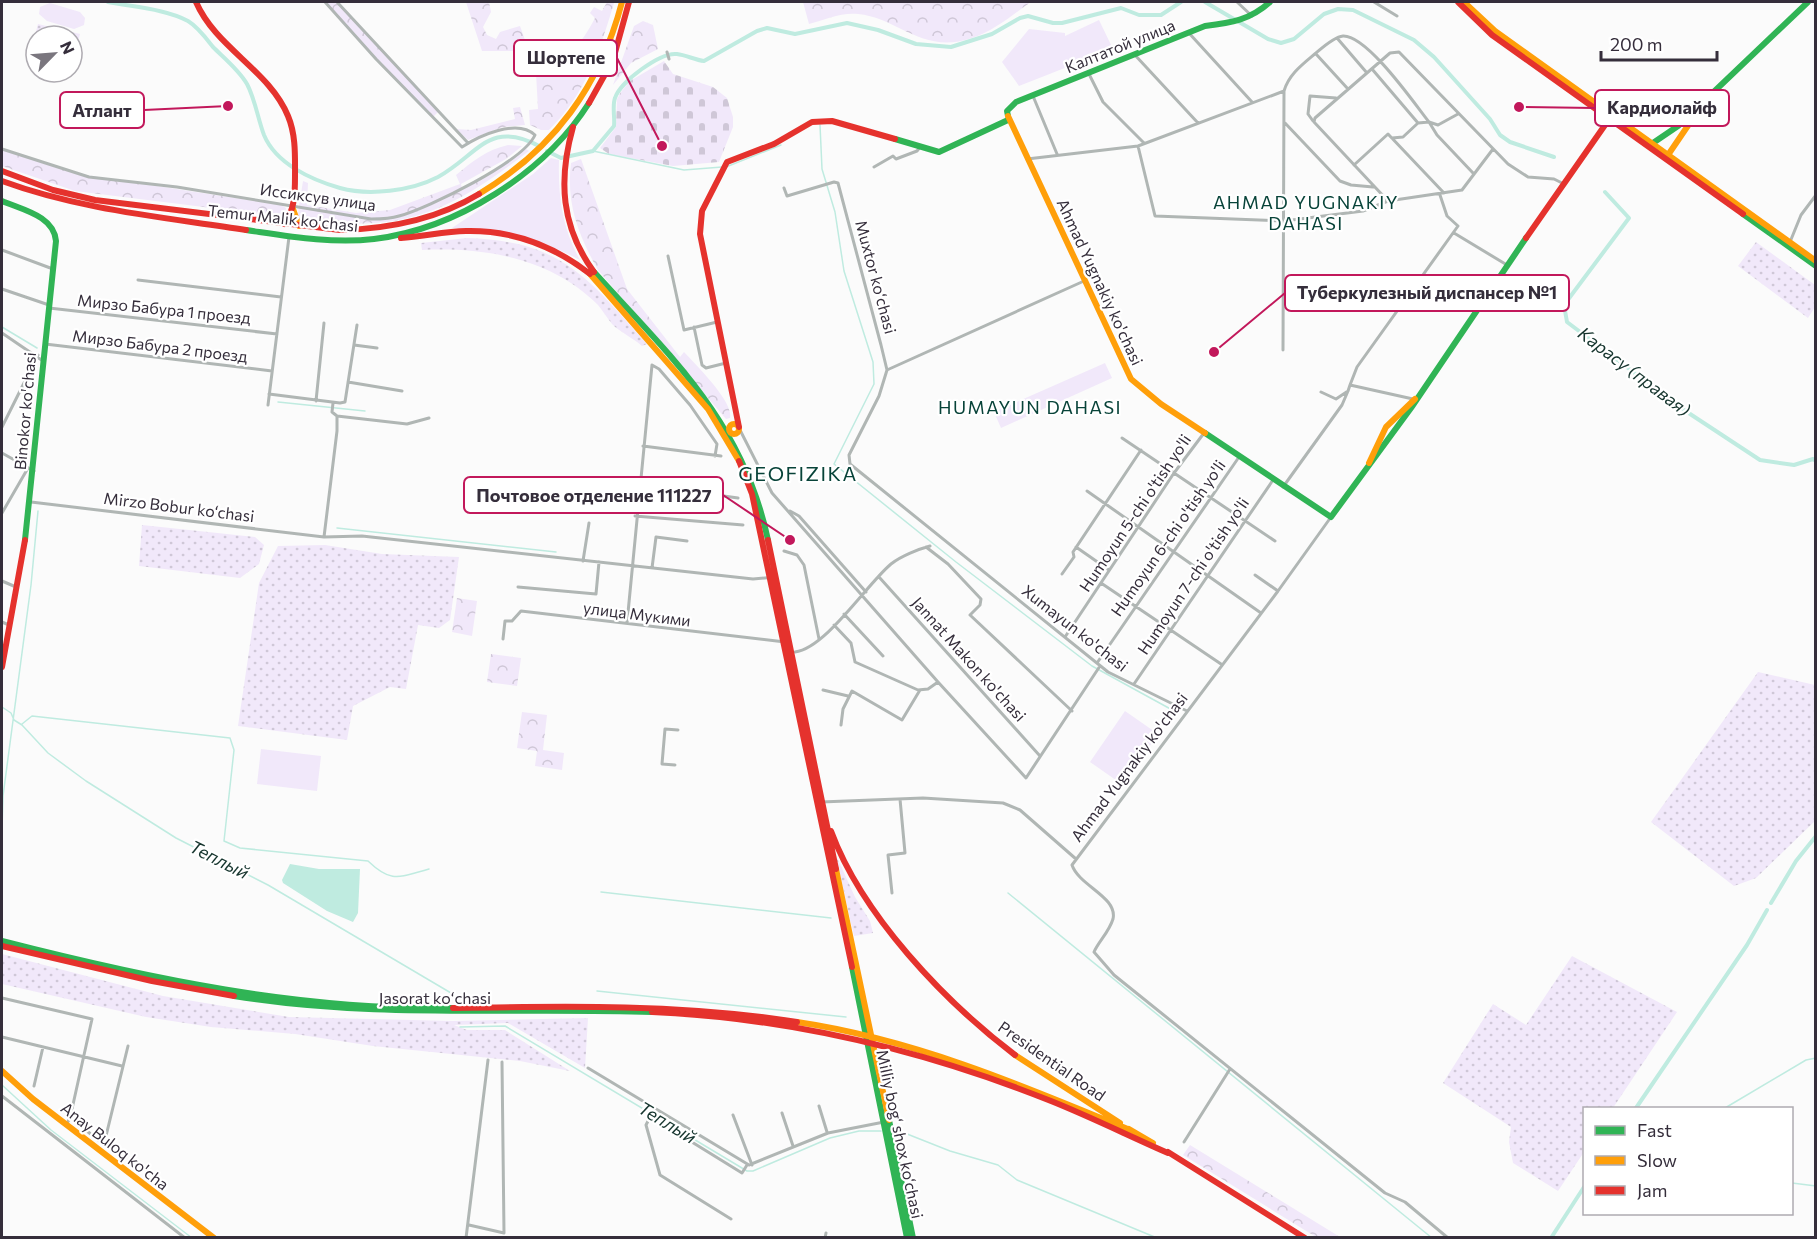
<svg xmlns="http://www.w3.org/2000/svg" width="1817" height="1239" viewBox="0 0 1817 1239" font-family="Commissioner,sans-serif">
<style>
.grass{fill:url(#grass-dots)}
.forest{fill:url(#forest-crowns)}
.cemetery{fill:url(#cemetery-stones)}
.park{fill:#f1e8fa}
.water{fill:#bfebe0}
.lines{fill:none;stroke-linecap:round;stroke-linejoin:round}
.stream{stroke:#bfebe0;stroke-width:1.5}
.canal{stroke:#bfebe0;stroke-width:4}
.street{stroke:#b0b6b4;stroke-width:3}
.fast{stroke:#30b455;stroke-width:6}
.slow{stroke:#ff9f0a;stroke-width:6}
.jam{stroke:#e5322d;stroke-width:6}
.labels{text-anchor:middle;stroke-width:4.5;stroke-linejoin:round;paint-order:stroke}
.street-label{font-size:16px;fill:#352e3b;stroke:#fff}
.neighbourhood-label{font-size:18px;letter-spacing:1.5px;fill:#084339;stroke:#fff}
.water-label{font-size:18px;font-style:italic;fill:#16352e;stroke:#fff}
.quarter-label{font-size:20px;letter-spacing:1.5px;fill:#084339;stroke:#fff}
.leader{fill:none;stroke:#c2185b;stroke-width:2}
.callout-dot{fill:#c2185b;stroke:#fff;stroke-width:2}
.callout{fill:#fff;stroke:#c2185b;stroke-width:2}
.callout-label{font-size:18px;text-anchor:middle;font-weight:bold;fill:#352e3b}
</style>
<defs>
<pattern id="grass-dots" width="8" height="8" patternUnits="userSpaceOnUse" patternTransform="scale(1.5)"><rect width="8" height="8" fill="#f1e8fa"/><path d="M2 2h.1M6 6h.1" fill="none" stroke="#cfc7d7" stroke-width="1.8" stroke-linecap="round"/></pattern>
<pattern id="forest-crowns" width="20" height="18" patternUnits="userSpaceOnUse" patternTransform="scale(1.5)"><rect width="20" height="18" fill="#f1e8fa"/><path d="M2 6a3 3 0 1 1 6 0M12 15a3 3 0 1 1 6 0" fill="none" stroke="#cfc7d7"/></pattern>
<pattern id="cemetery-stones" width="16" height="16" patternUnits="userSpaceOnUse" patternTransform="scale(1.5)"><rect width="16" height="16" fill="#f1e8fa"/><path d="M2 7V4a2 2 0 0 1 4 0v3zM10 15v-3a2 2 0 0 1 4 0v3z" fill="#cfc7d7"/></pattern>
</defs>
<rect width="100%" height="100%" fill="#fbfbfb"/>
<path class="grass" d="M38 24 80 34 76 49 72 48V36H36L34 39Z
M467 238C562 241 588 278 647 344L642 346C633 338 620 332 612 324 607 318 603 311 598 305 551 258 485 247 422 250L421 243Z
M1756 242 1815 285V307L1808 318 1738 266Z
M142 525 255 537 264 545 259 564 240 578 139 566Z
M325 545 382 554 459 557 450 620 439 628 418 625 406 689 390 687 353 706 347 740 238 726 259 583 278 546Z
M1758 672 1815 685V821L1756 878 1734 886 1651 822Z
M835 853 855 897 870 921 873 933 854 936Z
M2 954 163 996 289 1017 453 1021 588 1018 585 1068 508 1023 454 1025 467 1030H505L570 1071 520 1061 373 1046 295 1034 211 1027 146 1017 2 984Z
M1572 956 1677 1012 1613 1108H1584V1152L1558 1191 1513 1163 1509 1142 1511 1127 1443 1083 1493 1004 1526 1025Z"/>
<path class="forest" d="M325 2H337L438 112 433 117 376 59Z
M466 2H489L491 12 483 27 487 35 496 39 500 32 520 26 529 51H482Z
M607 2 614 3C600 50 585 95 549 130H541L530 125 529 110 538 109 536 73C568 58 580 47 595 18L590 13 594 7 602 11Z
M803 2H1031C1012 15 994 31 972 38 922 55 899 18 858 14 842 12 824 20 809 24Z
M643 21 653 25 658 49 631 63 613 85 634 26Z
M520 107 525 125 503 127 468 140 456 129 471 130 515 119 513 108Z
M508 145 522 146 506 159 461 184 462 188 486 177 526 149 529 151C447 214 402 234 297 219L303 181 308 183 307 205 356 213 390 210 460 184 456 175C473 161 486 150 508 145Z
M2 149 79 174 281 205 286 208 285 217 75 191 2 166Z
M581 159 627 289 680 357 684 352C696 365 734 402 730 418L726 419 598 270C578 235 566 203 571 163Z
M457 598 477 601 472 636 452 632Z
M491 654 521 658 517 686 487 682Z
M522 712 547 715 543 750 564 753 562 770 535 766 537 751 517 748Z
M1190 1145 1340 1237H1316L1183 1155Z"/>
<path class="cemetery" d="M664 61 673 74 713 87 727 98 733 117V127L719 162 673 166 609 154 600 148 616 127 617 99 621 92 630 81Z"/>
<path class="park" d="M50 3 80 12 85 18 84 25 74 29 47 21 39 14 40 7Z
M1099 20 1113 49 1019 86 1002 62 1029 29 1065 33V36Z
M551 158 559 160C558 196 562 228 580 260 538 238 499 228 452 228L533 174Z
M1105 363 1112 378 1001 428 994 412Z
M1125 711 1158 734 1123 785 1090 762Z
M261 749 321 756 317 791 257 784Z"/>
<path class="water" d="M290 864 319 869H360L358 913 353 922 327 911 283 883 282 880Z"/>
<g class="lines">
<path class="stream" d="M820 125 822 169 835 212 844 271 873 362 874 384 834 464 956 562 1092 666 1176 712
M593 151 684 170 722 167
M726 167 781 145
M2 327 37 348
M278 402 365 411
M337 528 556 552
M2 707 11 713 14 720 22 725 48 753 86 781 176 838 268 885 451 993
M22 724 32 716 230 738 234 750 224 841 240 848 368 861C392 884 399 877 429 869
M2 830 3 796 31 585 38 511
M601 892 831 918
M1008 893 1432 1238
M597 991 846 1017
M460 1027 505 1026 747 1171H753L830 1138 859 1131H881
M2 1085 51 1130 192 1238
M1725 1108 1806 1060 1816 1058
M897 1130 950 1151 998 1165 1017 1180 1157 1238
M1792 1183 1816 1186"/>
<path class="canal" d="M108 2C133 7 166 9 188 21 198 27 206 38 213 47 224 58 239 70 247 84 255 99 258 119 264 135 276 164 312 180 340 188 369 196 411 191 438 177 478 155 489 118 541 147
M1205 2 1268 39 1281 43 1294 39 1324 14 1338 9 1353 10 1414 40 1434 57 1490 119 1500 135 1510 142 1554 157
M547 151 561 158 593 151 614 126C615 117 612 106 615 98 620 82 660 52 677 54 686 55 695 60 704 61L757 31 767 28 795 34 847 23 878 30 916 44 951 47 992 34 1020 18 1028 16 1053 23H1062L1121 8 1139 15H1161L1181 2
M1605 192 1629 218 1564 305 1567 322 1681 408 1760 460 1794 465 1813 459 1816 461
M1771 903 1796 861 1816 836
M1636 1108 1747 945 1767 910
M1551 1238 1584 1187"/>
<path class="street" d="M337 2 468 143
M1237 2 1252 16
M1374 2 1397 16
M1188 32 1252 102
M1337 38 1367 73
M667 52 669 59
M1134 54 1198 123
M1316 54 1348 89
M1372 69 1418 123 1429 122 1437 135 1473 173
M1088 72 1103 102 1144 143
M1033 96 1057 154
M1313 121 1308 114 1310 96 1336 98
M1285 123 1340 181 1351 185 1373 187
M1392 138 1403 137 1418 123
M1138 146 1155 216 1284 221 1363 211 1388 201 1462 190 1493 149
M2 149 89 177 177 187 371 219C381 219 390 219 399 216 428 208 523 162 535 135 517 118 479 136 462 147L376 59 325 2
M1027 159 1138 146 1284 91
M1354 165 1388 134 1444 193
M874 167 893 156 896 159 917 151 920 147
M784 188 787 196 834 182 838 183 881 345 887 370 879 396 849 455 850 464 1108 672 1187 711
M1388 201 1314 122 1315 118 1390 53 1399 52 1508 164 1528 177 1554 179 1564 184
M1454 233 1507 265
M1790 242 1801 215 1816 195
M2 250 53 269
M668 256 684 330 717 322
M138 280 281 297
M2 289 49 305
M49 308 277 334
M694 327 702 365 706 368 726 363
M2 333 43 361
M45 344 272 371
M354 345 377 348
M1283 350 1284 91C1289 74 1303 64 1316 53 1323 47 1334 37 1343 36 1367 35 1414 103 1429 122L1438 125 1458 114
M887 370 1084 281
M348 382 402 391
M1350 385 1357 367 1458 226 1447 216 1440 195
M1321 392 1336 399 1348 391 1350 385 1413 399
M269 394 340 403 345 402 357 325
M316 401 324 323
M268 405 289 237
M337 416 407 424 429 418
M2 427 38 355
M739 428 772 493 938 682 1026 778 1100 666
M1122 438 1275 541
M643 446 721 456
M2 453 34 471
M638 484 738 498
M1283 487 1342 405 1348 391
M1087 491 1261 613
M31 502 324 537 362 536 753 579 776 577
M790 511 799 516 866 592
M2 513 28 468
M635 516 743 525
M1331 517 1278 591 1072 865C1079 886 1118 897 1113 919 1109 932 1099 941 1094 952L1114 975 1385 1193 1405 1202 1448 1238
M324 537 337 431V416L332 412 333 403
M926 547 948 564 981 599 980 605 970 615 1072 711
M1076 547 1109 570
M784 551 797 555 804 565 819 639
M583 561 589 523
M652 568 656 537 687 541
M1062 574 1074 557 1073 552 1141 450
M1255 575 1278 591
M879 577 1040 756
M2 581 16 587
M1101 583 1221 664
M518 587 596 594 599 562
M844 614 883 656
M2 622 9 625
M627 623 652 365 659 369 690 405 717 444 715 456
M834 625 851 643 855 662 918 690 928 689 938 682
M1065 637 1174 473 1204 433
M503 639 505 621H512L521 611 785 642
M795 652C826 648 867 584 891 564 901 556 919 549 930 546
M1097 663 1239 457
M1134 684 1273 480
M823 690 848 696
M841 725 843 709 852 691 902 720 920 690
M675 765 662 764 665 729 678 730
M821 802 923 798 1003 803 1020 810 1076 859
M892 893 888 855 905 853 900 799
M2 998 92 1019 70 1118 66 1125
M2 1037 122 1066
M588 1068 749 1165 828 1133 884 1122
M34 1086 43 1047
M2 1096 185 1238
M819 1106 827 1132
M782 1113 793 1146
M733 1115 752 1165
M71 1118 98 1140H105L128 1046
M1184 1142 1230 1069
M731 1219 660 1175 646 1125 649 1119 653 1118 742 1173 747 1165
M469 1225 504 1233 502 1062
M466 1238 488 1060
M825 1238 826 1233"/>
<path class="fast" d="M1008 116 1007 111 1016 102 1205 26C1231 23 1250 20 1270 2
M895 139 939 152 1008 120
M1650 145 1678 126 1808 2
M2 201C23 210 54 216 56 241L25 540
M1743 214 1816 266
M246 230C287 236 331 244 374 239 456 229 544 174 589 103
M594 272C672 358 743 422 768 540
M1205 433 1331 517 1411 408 1526 238
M2 941C150 979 299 1010 453 1008
M852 967 907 1238
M234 996C373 1019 512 1007 652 1012
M889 1120 913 1238"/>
<path class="slow" d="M1464 2 1495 31 1816 261
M1008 116 1131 379 1161 404 1205 433
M1668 155 1702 105
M479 194C554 149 600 86 622 2
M293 209 299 226
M590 274 708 409 739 461
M729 429a5 5 0 1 1 10 0a5 5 0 1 1-10 0Z
M1369 463 1386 427 1415 399
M836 869 889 1120
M797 1022C913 1039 1022 1085 1130 1130
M1015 1055 1120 1123
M2 1071 33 1099 214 1238
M1129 1129 1153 1143"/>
<path class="jam" d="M196 2C216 48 269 70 288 116 296 135 295 156 295 176 295 193 295 210 284 224
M1458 2 1492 35 1743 214
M589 103 613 60 629 2
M573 127C558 180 561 227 594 272
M2 171 53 190 95 200 340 230C389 229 436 220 479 194
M2 181C81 210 163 217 246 230
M401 238C423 237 444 231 466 231 512 230 554 246 590 274
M1526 238 1612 115
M739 427 700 234 702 211 727 162 774 144 812 122 832 121 895 139
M739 461 752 494 852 967
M768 540 836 869
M2 667 25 540
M831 831C862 915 944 1001 1015 1055
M2 946 152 981 234 996
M453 1008C568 1006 683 1004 797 1022
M652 1012C790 1018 923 1050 1051 1101 1091 1117 1129 1136 1168 1153
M1168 1152 1305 1238"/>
</g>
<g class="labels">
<g class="street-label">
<text transform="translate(1120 46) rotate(-22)" y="6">Калтатой улица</text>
<text transform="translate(318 197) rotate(8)" y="6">Иссиксув улица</text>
<text transform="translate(283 218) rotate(6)" y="6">Temur Malik ko'chasi</text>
<text transform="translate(876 277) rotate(75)" y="6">Muxtor koʻchasi</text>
<text transform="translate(1100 282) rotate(65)" y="6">Ahmad Yugnakiy ko'chasi</text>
<text transform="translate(164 309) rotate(6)" y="6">Мирзо Бабура 1 проезд</text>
<text transform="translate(160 346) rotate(7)" y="6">Мирзо Бабура 2 проезд</text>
<text transform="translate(25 411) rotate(-85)" y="6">Binokor ko'chasi</text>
<text transform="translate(179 507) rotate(7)" y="6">Mirzo Bobur ko‘chasi</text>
<text transform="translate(1135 513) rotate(-56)" y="6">Humoyun 5-chi o'tish yo'li</text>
<text transform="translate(1168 538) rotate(-55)" y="6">Humoyun 6-chi o'tish yo'li</text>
<text transform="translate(1193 576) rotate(-56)" y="6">Humoyun 7-chi o'tish yo'li</text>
<text transform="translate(637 614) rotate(7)" y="6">улица Мукими</text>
<text transform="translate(1075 628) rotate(38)" y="6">Xumayun ko'chasi</text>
<text transform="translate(969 659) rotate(48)" y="6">Jannat Makon ko'chasi</text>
<text transform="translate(1129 767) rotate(-53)" y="6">Ahmad Yugnakiy ko'chasi</text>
<text x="435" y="1004">Jasorat koʻchasi</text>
<text transform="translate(1052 1061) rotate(35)" y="6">Presidential Road</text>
<text transform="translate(900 1134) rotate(78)" y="6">Milliy bog‘ shox ko‘chasi</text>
<text transform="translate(115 1146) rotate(38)" y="6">Anay Buloq ko'cha</text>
</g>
<g class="neighbourhood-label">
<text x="1306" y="209">AHMAD YUGNAKIY<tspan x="1306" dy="21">DAHASI</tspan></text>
<text x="1030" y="414">HUMAYUN DAHASI</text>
</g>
<g class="water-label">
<text transform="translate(1634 372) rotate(37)" y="6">Карасу (правая)</text>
<text transform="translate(219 860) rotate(27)" y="6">Теплый</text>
<text transform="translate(667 1123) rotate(31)" y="6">Теплый</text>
</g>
<g class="quarter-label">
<text x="798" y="481">GEOFIZIKA</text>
</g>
</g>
<path class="leader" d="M662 146L617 58M1519 107L1595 108M228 106L144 110M1214 352L1285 293M790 540L723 495"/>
<g class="callout-dot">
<circle cx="662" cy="146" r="6"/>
<circle cx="1519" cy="107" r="6"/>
<circle cx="228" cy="106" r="6"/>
<circle cx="1214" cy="352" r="6"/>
<circle cx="790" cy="540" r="6"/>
</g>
<g class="callout">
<rect x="514" y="40" width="103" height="36" rx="6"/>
<rect x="1595" y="90" width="134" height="36" rx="6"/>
<rect x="60" y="92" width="84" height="36" rx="6"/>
<rect x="1285" y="275" width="284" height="36" rx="6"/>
<rect x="464" y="477" width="259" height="36" rx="6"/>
</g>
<g class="callout-label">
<text x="566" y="64">Шортепе</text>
<text x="1662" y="114">Кардиолайф</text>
<text x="102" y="117">Атлант</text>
<text x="1427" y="299">Туберкулезный диспансер №1</text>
<text x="594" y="502">Почтовое отделение 111227</text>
</g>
<rect width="1817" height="1239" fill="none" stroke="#352e3b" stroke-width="6"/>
<rect x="1583" y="1107" width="210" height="108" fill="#ffffff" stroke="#aeabb1" stroke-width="1.5"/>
<rect x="1595" y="1126" width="30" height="9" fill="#30b455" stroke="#aeabb1" stroke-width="1.5"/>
<text x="1637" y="1137" font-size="18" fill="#352e3b">Fast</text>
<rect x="1595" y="1156" width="30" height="9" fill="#ff9f0a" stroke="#aeabb1" stroke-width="1.5"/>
<text x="1637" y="1167" font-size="18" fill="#352e3b">Slow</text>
<rect x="1595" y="1186" width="30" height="9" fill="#e5322d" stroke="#aeabb1" stroke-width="1.5"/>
<text x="1637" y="1197" font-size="18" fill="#352e3b">Jam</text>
<g transform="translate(54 54) rotate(65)"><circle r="28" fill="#ffffff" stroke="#aeabb1" stroke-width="1.5"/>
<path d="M0-4.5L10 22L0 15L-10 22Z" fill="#7a767e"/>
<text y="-9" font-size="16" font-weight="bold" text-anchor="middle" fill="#352e3b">N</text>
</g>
<path d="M1601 51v9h116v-9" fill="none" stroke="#352e3b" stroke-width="3"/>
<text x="1610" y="51" font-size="18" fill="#352e3b" stroke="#ffffff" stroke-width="4.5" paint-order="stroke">200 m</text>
</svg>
